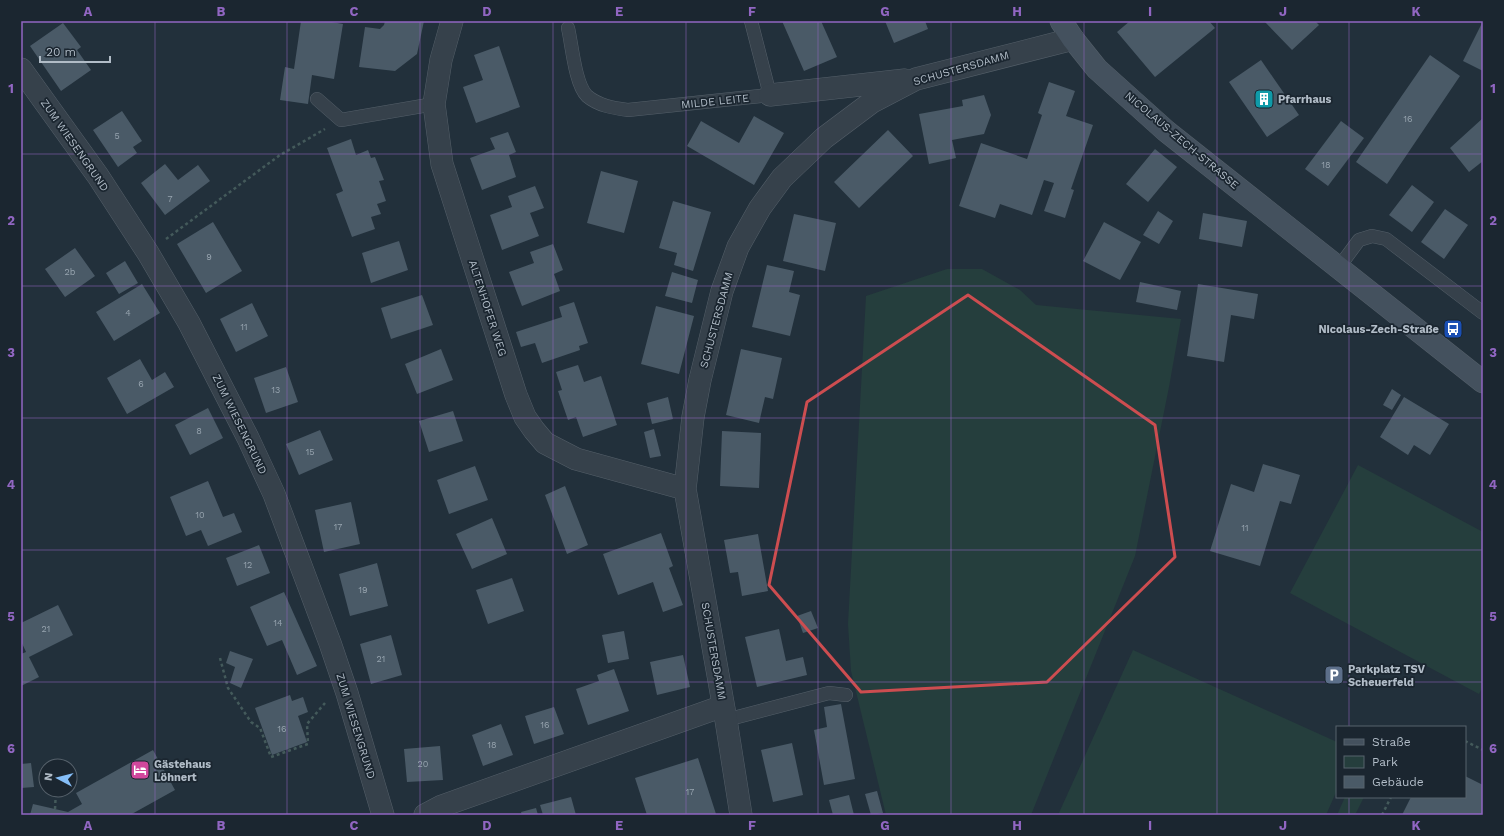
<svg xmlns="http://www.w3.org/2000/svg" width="1504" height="836" viewBox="0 0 1504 836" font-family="'Work Sans',sans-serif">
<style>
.green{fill:#253e3d}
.building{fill:#4a5a67}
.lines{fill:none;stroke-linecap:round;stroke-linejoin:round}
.lane-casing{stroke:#545f69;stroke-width:14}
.street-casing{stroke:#545f69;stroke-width:23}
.secondary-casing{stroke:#545f69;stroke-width:23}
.path{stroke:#445a5b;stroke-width:2.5;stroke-dasharray:3 3;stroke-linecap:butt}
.lane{stroke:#36414b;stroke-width:13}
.street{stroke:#36414b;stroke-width:22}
.secondary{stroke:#44515e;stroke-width:22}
.marked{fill:none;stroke:#cd4d50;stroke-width:3;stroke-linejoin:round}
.grid{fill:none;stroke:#9166c2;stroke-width:1;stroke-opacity:0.55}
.labels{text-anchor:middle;stroke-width:3.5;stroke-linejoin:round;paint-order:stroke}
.number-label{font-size:9px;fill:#97a4af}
.street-label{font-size:11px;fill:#b1bcc7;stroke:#1b2630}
.poi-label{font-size:11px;font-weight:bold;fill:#b1bcc7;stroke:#1b2630;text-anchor:start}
.neatline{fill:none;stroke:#9166c2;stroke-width:1.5}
.grid-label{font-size:13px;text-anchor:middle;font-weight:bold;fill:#9166c2}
</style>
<rect width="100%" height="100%" fill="#22303b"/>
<path class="green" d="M947 269H982L1020 290 1036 305 1181 319 1169 387 1135 556 1031 815H886L851 671 848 624 866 296Z
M1358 465 1483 532V686L1479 694 1290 593Z
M1133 650 1337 742V790L1326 815H1058Z
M1345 797H1364L1355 815H1337Z"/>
<path class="building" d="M301 21H326L343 24 334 79 312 75 308 104 280 100 285 67 294 69Z
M385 21H424L417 54 395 71 359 67 365 27 380 29 384 25Z
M782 21H821L837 57 804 71Z
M885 21H925L928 29 894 43Z
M1130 21H1209L1215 28 1155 77 1117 32Z
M1264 21H1315L1319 25 1292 50Z
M1483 21V71L1463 61Z
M63 23 81 47 77 50 91 70 61 91 30 46Z
M499 46 520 107 476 123 463 87 483 80 474 55Z
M1430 55 1460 76 1387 184 1356 162Z
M1261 60 1299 115 1267 137 1229 82Z
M1049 82 1075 91 1066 116 1093 125 1071 189 1074 190 1065 218 1044 211 1054 183 1044 180 1032 215 1000 204 995 218 959 206 981 143 1027 159 1042 115 1038 113Z
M984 95 991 115 984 134 952 140 956 158 929 164 919 114 963 106 962 100Z
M122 111 142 141 133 147 137 153 118 167 93 130Z
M754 116 784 133 754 185 687 146 701 121 739 143Z
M1483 118V161L1469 172 1450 148Z
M1341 121 1364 138 1328 186 1305 169Z
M888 130 913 156 859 208 834 182Z
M508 132 516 152 509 155 516 177 482 190 470 158 495 149 490 138Z
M351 139 356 155 368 150 371 158 375 157 384 180 379 181 386 201 377 204 381 214 371 217 375 229 352 237 336 194 343 191 327 148Z
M1155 149 1177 167 1148 202 1126 184Z
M165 164 178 180 198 165 210 181 165 215 141 183Z
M601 171 638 181 624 233 587 223Z
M1412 185 1434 202 1412 232 1389 215Z
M535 186 544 208 530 213 539 236 502 250 490 215 512 207 508 196Z
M673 201 711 212 693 271 674 265 677 253 659 248Z
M1445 209 1468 225 1444 259 1421 242Z
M1158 211 1173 221 1159 244 1143 235Z
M1203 213 1247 221 1242 247 1199 239Z
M794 214 836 223 825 271 783 261Z
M213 222 242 271 206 293 177 244Z
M1104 222 1141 242 1120 280 1083 261Z
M399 241 408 270 371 283 362 253Z
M553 244 563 270 554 274 560 291 522 306 509 272 534 263 530 252Z
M75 248 95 276 65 297 45 269Z
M125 261 138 283 119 294 106 273Z
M767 265 794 271 789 292 800 295 790 336 752 327Z
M672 272 698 280 692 303 665 296Z
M1140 282 1181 291 1177 310 1136 302Z
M142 284 160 313 114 341 96 312Z
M1198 284 1258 294 1254 319 1231 315 1224 362 1187 356Z
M422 295 433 325 391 339 381 308Z
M574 302 588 343 579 346 580 350 542 363 535 343 521 347 516 332 562 317 559 307Z
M252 303 268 336 236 352 220 319Z
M656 306 694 316 679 374 641 364Z
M441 349 453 380 417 394 405 364Z
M741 349 782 358 773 399 765 397 759 423 726 415Z
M140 359 152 380 165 372 174 387 127 414 107 378Z
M578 365 584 382 601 376 617 425 583 437 576 417 568 420 558 391 562 390 556 372Z
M286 367 298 402 266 413 254 378Z
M1392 389 1401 395 1392 410 1383 405Z
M668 397 673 419 652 424 647 403Z
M1404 397 1449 424 1430 455 1414 445 1408 455 1380 437Z
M208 408 223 438 190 455 175 425Z
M453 411 463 441 429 452 419 421Z
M654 429 661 456 650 458 644 432Z
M320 430 333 460 299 475 286 444Z
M722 431 761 433 759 488 720 486Z
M1263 464 1300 475 1291 504 1280 501 1260 566 1210 551 1231 484 1254 492Z
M475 466 488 500 449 514 437 480Z
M208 481 223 517 234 513 242 532 208 546 201 530 186 536 170 497Z
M565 486 588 545 567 554 545 495Z
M351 502 360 544 324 552 315 510Z
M492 518 507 554 472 569 456 534Z
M661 533 673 566 669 568 683 605 663 612 653 582 618 595 603 554Z
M758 534 768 591 742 596 738 572 730 573 724 540Z
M259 545 270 573 237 586 226 558Z
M377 563 388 606 350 616 339 574Z
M512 578 524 611 488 624 476 590Z
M284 592 317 666 297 675 282 640 267 646 250 607Z
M58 605 73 635 29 657 39 677 21 686V654L26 652 21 641V623Z
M811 611 818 628 803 633 797 616Z
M779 629 786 661 803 657 807 675 757 687 745 637Z
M624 631 629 659 608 663 602 635Z
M391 635 402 675 371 684 360 644Z
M230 651 253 659 241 688 230 683 235 667 226 663Z
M683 655 690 687 657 695 650 662Z
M614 669 629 711 588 725 576 689 599 681 597 675Z
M290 695 292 701 303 697 308 712 298 716 307 742 272 755 255 708Z
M841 704 855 779 824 785 814 730 827 727 824 707Z
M554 707 564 734 534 744 525 716Z
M501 724 513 755 483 766 472 735Z
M792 743 803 795 773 802 761 750Z
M440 746 443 780 407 782 404 749Z
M153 750 175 790 130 815H30L33 804 68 812 82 804 76 793Z
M698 758 716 814 647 815 635 778Z
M31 763 34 787 21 788V764Z
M1465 776 1483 785V815H1402L1411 797H1465Z
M877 791 883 813 871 815 865 794Z
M849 795 854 815H833L829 800Z
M571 797 576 815H543L540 805Z
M536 808 538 815H522L521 812Z"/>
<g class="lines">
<defs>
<path id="lane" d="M568 28C572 45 575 84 587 96 599 106 614 108 628 110L770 95 751 21
M317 99 341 120 434 104
M1339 267 1359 240 1372 236 1386 239 1483 313
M726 720 829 693 846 695"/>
<path id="street" d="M452 21 441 60 434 104 442 164 516 395 525 417 534 430 545 443 576 459 685 489
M21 69 98 176 148 253 189 323 248 438 274 494 330 643 347 693 383 815
M770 95 905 80
M425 815 442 806 723 706
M741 815 726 720 685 489 693 417 700 380 722 291 738 247 760 208 782 178 824 138 872 102 916 79 1073 39"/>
<path id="secondary" d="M1061 21 1073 39 1097 69 1166 131 1483 382"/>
</defs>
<use href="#lane" class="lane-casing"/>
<use href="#street" class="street-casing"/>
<use href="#secondary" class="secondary-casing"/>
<path class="path" d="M166 239 280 155 325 129
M220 658 228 688 251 722 260 728 271 757 308 744 307 724 325 703
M1465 741 1483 750
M55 809 56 790
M1382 815 1391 797"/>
<use href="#lane" class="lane"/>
<use href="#street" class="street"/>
<use href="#secondary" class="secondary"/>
</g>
<path class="marked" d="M968 295 1155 425 1175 557 1047 682 861 692 769 585 807 402Z"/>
<path class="grid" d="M155 21V815M287 21V815M420 21V815M553 21V815M686 21V815M818 21V815M951 21V815M1084 21V815M1217 21V815M1349 21V727M21 154H1483M21 286H1483M21 418H1483M21 550H1483M21 682H1483M1349 797V815"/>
<defs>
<symbol id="building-square" viewBox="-11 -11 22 22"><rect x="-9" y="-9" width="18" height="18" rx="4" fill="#0f9aa8" stroke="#1b2630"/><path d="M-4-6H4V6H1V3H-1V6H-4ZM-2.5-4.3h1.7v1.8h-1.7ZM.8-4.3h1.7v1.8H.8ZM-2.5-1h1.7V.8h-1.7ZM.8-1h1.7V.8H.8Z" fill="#fff"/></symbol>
<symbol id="bus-square" viewBox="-11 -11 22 22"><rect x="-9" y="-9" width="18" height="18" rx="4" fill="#1a4fb4" stroke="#1b2630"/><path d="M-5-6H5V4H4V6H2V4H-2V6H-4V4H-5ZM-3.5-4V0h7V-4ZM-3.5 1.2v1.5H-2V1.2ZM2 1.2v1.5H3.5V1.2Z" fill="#fff"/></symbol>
<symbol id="parking-square" viewBox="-11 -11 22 22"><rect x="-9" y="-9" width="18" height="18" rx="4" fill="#5c6f8a" stroke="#1b2630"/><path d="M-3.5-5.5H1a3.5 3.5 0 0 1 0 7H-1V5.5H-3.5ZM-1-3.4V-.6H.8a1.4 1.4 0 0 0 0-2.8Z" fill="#fff"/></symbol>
<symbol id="hotel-square" viewBox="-11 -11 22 22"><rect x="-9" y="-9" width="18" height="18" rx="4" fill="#d1479c" stroke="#1b2630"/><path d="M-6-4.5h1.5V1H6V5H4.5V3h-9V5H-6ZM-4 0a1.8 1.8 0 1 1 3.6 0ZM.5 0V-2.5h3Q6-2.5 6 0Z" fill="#fff"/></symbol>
</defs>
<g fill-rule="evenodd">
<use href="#building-square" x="1253" y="88" width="22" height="22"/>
<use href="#bus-square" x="1442" y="318" width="22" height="22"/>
<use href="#parking-square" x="1323" y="664" width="22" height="22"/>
<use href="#hotel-square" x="129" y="759" width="22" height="22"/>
</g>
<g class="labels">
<g class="number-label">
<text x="1408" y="122">16</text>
<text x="117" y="139">5</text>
<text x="1326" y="168">18</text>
<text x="170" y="202">7</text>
<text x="209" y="260">9</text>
<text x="70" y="275">2b</text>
<text x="128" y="316">4</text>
<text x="244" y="330">11</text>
<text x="141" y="387">6</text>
<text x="276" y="393">13</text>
<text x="199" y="434">8</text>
<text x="310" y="455">15</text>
<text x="200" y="518">10</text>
<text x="338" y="530">17</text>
<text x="1245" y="531">11</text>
<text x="248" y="568">12</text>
<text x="363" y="593">19</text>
<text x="278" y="626">14</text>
<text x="46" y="632">21</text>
<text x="381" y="662">21</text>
<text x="545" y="728">16</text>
<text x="282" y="732">16</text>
<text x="492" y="748">18</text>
<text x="423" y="767">20</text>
<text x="690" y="795">17</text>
</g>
<g class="street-label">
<text transform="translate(961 68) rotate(-16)" y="4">SCHUSTERSDAMM</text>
<text transform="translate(715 101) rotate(-6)" y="4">MILDE LEITE</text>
<text transform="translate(1182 140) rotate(40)" y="4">NICOLAUS-ZECH-STRASSE</text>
<text transform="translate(75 145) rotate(55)" y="4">ZUM WIESENGRUND</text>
<text transform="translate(488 308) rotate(72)" y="4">ALTENHOFER WEG</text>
<text transform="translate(716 320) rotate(-75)" y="4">SCHUSTERSDAMM</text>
<text transform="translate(240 424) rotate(64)" y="4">ZUM WIESENGRUND</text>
<text transform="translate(714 651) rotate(80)" y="4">SCHUSTERSDAMM</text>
<text transform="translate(356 726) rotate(73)" y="4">ZUM WIESENGRUND</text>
</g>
<g class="poi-label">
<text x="1278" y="103">Pfarrhaus</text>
<text x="1439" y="333" text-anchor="end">Nicolaus-Zech-Straße</text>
<text x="1348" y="673">Parkplatz TSV<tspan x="1348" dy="13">Scheuerfeld</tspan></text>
<text x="154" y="768">Gästehaus<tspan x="154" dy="13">Löhnert</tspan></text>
</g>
</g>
<rect width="1504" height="836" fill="none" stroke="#1b2630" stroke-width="44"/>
<rect x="1336" y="726" width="130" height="72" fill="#1b2630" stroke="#57626c"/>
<rect x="1344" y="739" width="20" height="6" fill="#44515e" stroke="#57626c"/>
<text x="1372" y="746" font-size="12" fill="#b1bcc7">Straße</text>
<rect x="1344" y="756" width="20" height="12" fill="#253e3d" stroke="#57626c"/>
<text x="1372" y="766" font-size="12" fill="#b1bcc7">Park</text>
<rect x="1344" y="776" width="20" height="12" fill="#4a5a67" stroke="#57626c"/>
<text x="1372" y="786" font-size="12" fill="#b1bcc7">Gebäude</text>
<g transform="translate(58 778) rotate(277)"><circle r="19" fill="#1b2630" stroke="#57626c"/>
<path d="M0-3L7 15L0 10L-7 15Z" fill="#85bef8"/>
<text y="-6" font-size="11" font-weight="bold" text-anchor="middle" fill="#b1bcc7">N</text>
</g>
<path d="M40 56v6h70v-6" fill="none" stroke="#b1bcc7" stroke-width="2"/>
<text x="46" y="56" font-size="12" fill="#b1bcc7" stroke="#1b2630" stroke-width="3" paint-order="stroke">20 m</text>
<rect x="22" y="22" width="1460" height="792" class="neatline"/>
<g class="grid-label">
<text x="88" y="16">A</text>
<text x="221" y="16">B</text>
<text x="354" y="16">C</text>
<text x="487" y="16">D</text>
<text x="619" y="16">E</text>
<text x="752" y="16">F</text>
<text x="885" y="16">G</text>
<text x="1017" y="16">H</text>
<text x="1150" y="16">I</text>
<text x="1283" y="16">J</text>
<text x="1416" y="16">K</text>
<text x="11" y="93">1</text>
<text x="1493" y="93">1</text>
<text x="11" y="225">2</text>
<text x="1493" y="225">2</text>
<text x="11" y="357">3</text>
<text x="1493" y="357">3</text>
<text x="11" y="489">4</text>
<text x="1493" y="489">4</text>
<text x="11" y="621">5</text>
<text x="1493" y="621">5</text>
<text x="11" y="753">6</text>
<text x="1493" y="753">6</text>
<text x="88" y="830">A</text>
<text x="221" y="830">B</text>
<text x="354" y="830">C</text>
<text x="487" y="830">D</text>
<text x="619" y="830">E</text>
<text x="752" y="830">F</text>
<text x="885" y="830">G</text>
<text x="1017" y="830">H</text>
<text x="1150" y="830">I</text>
<text x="1283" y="830">J</text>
<text x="1416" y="830">K</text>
</g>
</svg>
